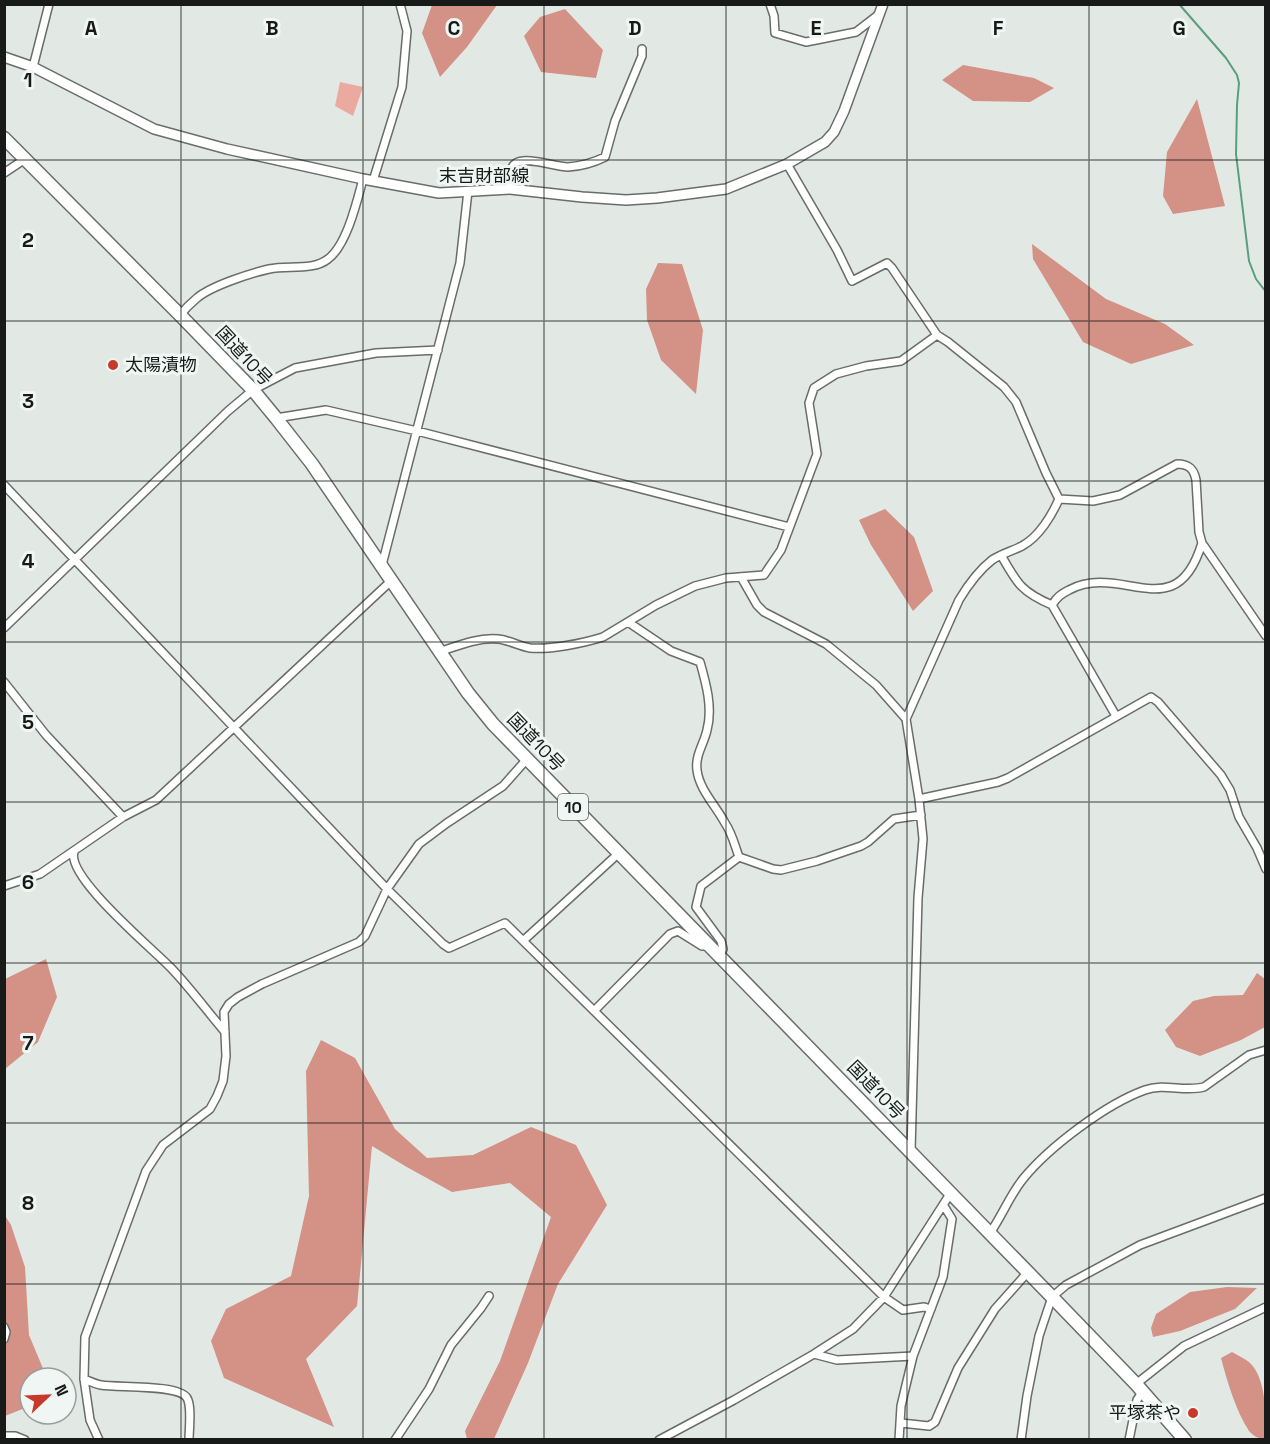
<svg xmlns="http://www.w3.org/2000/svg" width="1270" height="1444" viewBox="0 0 1270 1444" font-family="'Space Grotesk','Noto Sans JP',sans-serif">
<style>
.green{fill:#eaaa9f}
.forest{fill:#d49186}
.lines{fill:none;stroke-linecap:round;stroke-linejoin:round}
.stream{stroke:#5a9e80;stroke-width:2}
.street-casing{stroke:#686d6a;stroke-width:10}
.secondary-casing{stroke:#686d6a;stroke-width:12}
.highway-casing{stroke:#686d6a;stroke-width:15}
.street{stroke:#fff;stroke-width:7}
.secondary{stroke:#fff;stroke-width:9}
.highway{stroke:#fff;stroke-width:12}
.grid{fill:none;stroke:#171a18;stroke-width:1.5;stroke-opacity:0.55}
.poi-dot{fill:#c6392b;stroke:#f0f6f3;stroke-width:2}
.labels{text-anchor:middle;stroke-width:6;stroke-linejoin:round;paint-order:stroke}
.shield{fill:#f0f6f3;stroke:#585c5a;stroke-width:1.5}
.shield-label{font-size:16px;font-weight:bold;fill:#171a18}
.street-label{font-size:18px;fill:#171a18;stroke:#f0f6f3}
.poi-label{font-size:18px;fill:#171a18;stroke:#f0f6f3;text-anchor:start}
.grid-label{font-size:20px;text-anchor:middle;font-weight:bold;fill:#171a18;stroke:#f0f6f3;stroke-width:6;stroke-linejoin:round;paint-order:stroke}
</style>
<rect width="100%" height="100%" fill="#e2e9e5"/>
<path class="green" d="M340 82 363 87 353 116 335 106Z"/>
<path class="forest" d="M432 5H497L467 47 440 77 422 33Z
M565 9 603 50 596 78 541 72 524 36 540 17Z
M963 65 1034 78 1054 88 1030 102 973 101 942 80Z
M1197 99 1225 206 1173 214 1163 196 1167 152Z
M1032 244 1106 299 1165 324 1194 345 1131 364 1083 342 1033 259Z
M658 263 682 264 703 330 696 394 661 360 647 320 646 289Z
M885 509 914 537 933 591 913 611 871 545 859 520Z
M46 959 57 997 38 1042 5 1069V979Z
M1257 973 1265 979V1027L1241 1040 1200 1056 1176 1047 1165 1030 1193 1001 1214 996 1243 995Z
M321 1040 355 1058 395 1129 427 1158 473 1155 531 1127 576 1145 607 1205 558 1284 528 1363 494 1439H467L465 1431 500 1361 551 1217 510 1183 452 1192 405 1166 372 1146 357 1306 306 1359 334 1427 224 1378 211 1341 226 1309 291 1276 309 1196 306 1071Z
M4 1214 11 1225 25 1267 29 1335 47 1378H30V1406L5 1416Z
M1227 1287 1257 1288 1235 1309 1180 1331 1153 1337 1151 1328 1156 1314 1190 1292Z
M1232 1352C1237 1355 1244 1358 1249 1362 1267 1378 1266 1417 1265 1439 1259 1439 1253 1436 1249 1431 1236 1411 1227 1381 1221 1358Z"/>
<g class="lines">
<path class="stream" d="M1179 4 1226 58 1237 75 1239 83 1237 105 1236 154 1242 203 1249 261 1256 279 1266 292"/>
<defs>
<path id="street" d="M770 4 774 16 775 33 806 42 856 32 878 15
M33 67 49 4
M787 164 837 250 852 281 887 263 892 268 937 335 948 342 1004 387 1016 402 1046 473 1059 499
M4 173 25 159
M373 181 402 87 407 31 400 4
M510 189C510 180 508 168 516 163 527 156 555 167 568 167 582 166 593 163 605 157L615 121 642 56V49
M180 315C185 309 191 303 197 298 211 286 251 273 269 269 288 265 313 271 328 259 347 245 357 201 363 179
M276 418 326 410 417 431 789 527
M4 485 387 889 443 944 449 948 505 923 884 1297 903 1310 924 1307 931 1309
M1059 499 1093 501 1120 495 1177 464C1189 464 1194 469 1196 480L1199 532 1202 543 1266 636
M1001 555C1017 583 1021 592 1052 605
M382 565 460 263 468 191
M741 577 757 605 764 612 826 644 876 685 906 719
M628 622 671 651 700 662C706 683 713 708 707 730 704 744 695 755 697 770 699 789 716 806 725 823 732 833 735 846 739 857L773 869 781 870 817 861 861 846 868 842 894 819 921 815
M4 628 228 411 253 390 295 368 376 353 438 350
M439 652C457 646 478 637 498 639 509 640 519 646 530 648 550 650 584 643 603 637L656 605 695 586 726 578 764 575 781 550 817 454 809 403 814 388 836 374 866 366 901 361 937 335
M4 682 46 735 123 817
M1116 716 1052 605C1057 597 1061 594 1069 590 1122 562 1176 629 1202 543
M919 799 998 782 1008 778 1151 697 1158 702 1221 775 1230 790 1239 817 1257 848 1266 869
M74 852C66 877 153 949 172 969 191 989 207 1011 225 1032
M4 886 40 874 123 817 156 800 391 581
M524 940 619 853
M719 956 723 949 721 941 696 907 701 886 739 857
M594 1011 670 934 678 931 702 946H710
M911 1151 918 898 923 839 919 799 906 719 959 600C968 585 978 571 992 560 1001 554 1012 551 1022 546 1039 537 1052 515 1059 499
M990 1233C1002 1216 1010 1195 1023 1179 1049 1147 1106 1104 1145 1090 1164 1083 1184 1092 1204 1087L1249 1055 1266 1050
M4 1327 6 1332 4 1339
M814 1354 837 1360 913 1356
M84 1379C89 1381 95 1384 101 1385 117 1388 179 1384 187 1398 192 1406 189 1430 189 1440
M1136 1384 1184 1346 1266 1307
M901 1423 929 1426 935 1422 958 1368 995 1309 1028 1272
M4 1436H15L25 1440
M99 1440 90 1420 84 1379 85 1337 146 1171 163 1145 210 1109 217 1096 223 1081 226 1056 224 1012 229 1004 238 997 262 984 359 942 365 936 387 889 419 844 447 823 503 786 527 759
M395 1440 429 1389 451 1345 481 1308 489 1296
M659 1440 734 1400 814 1354 853 1329 884 1297 950 1194
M899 1440 901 1406 913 1356 943 1277 952 1219 944 1206
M1021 1440 1027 1396 1039 1336 1052 1297 1066 1285 1140 1245 1266 1198
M1129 1440 1137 1400 1142 1392"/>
<path id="secondary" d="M4 57 33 67 154 129 227 149 363 179 439 193 510 189 582 197 626 200 657 198 726 189 787 164 825 142 834 132 844 111 883 4"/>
<path id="highway" d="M4 138 180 315 253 390 276 418 312 464 468 693 493 724 1052 1297 1136 1384 1185 1440"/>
</defs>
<use href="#street" class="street-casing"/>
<use href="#secondary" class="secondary-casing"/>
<use href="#highway" class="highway-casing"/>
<use href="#street" class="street"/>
<use href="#secondary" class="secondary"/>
<use href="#highway" class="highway"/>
</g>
<path class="grid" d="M181 4V1440M363 4V1440M544 4V1440M726 4V1440M907 4V1440M1089 4V1440M4 160H1266M4 321H1266M4 481H1266M4 642H1266M4 802H1266M4 963H1266M4 1123H1266M4 1284H1266"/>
<g class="poi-dot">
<circle cx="113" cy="365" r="6"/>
<circle cx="1193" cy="1413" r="6"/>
</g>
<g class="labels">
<rect class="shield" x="558" y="794" width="30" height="26" rx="4.5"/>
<g class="shield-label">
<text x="573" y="813">10</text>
</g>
<g class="street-label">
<text x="484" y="182">末吉財部線</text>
<text transform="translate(244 356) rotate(47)" y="6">国道10号</text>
<text transform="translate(536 742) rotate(46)" y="6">国道10号</text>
<text transform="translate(876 1090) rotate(46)" y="6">国道10号</text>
</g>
<g class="poi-label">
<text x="125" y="371">太陽漬物</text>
<text x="1181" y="1419" text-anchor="end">平塚茶や</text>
</g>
</g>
<g class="grid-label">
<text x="91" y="35">A</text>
<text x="272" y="35">B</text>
<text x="454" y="35">C</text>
<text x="635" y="35">D</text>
<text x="816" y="35">E</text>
<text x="998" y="35">F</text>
<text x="1179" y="35">G</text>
<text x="28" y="87">1</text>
<text x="28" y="247">2</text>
<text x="28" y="408">3</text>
<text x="28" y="568">4</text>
<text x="28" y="729">5</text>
<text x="28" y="889">6</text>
<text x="28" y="1050">7</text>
<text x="28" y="1210">8</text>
</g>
<rect width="1270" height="1444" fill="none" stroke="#171a18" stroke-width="12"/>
<g transform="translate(48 1396) rotate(67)"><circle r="28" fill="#f0f6f3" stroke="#999e9b" stroke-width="1.5"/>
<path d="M0-4.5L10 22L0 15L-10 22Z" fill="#c6392b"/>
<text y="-9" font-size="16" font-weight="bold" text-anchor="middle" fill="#171a18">N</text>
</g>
</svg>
